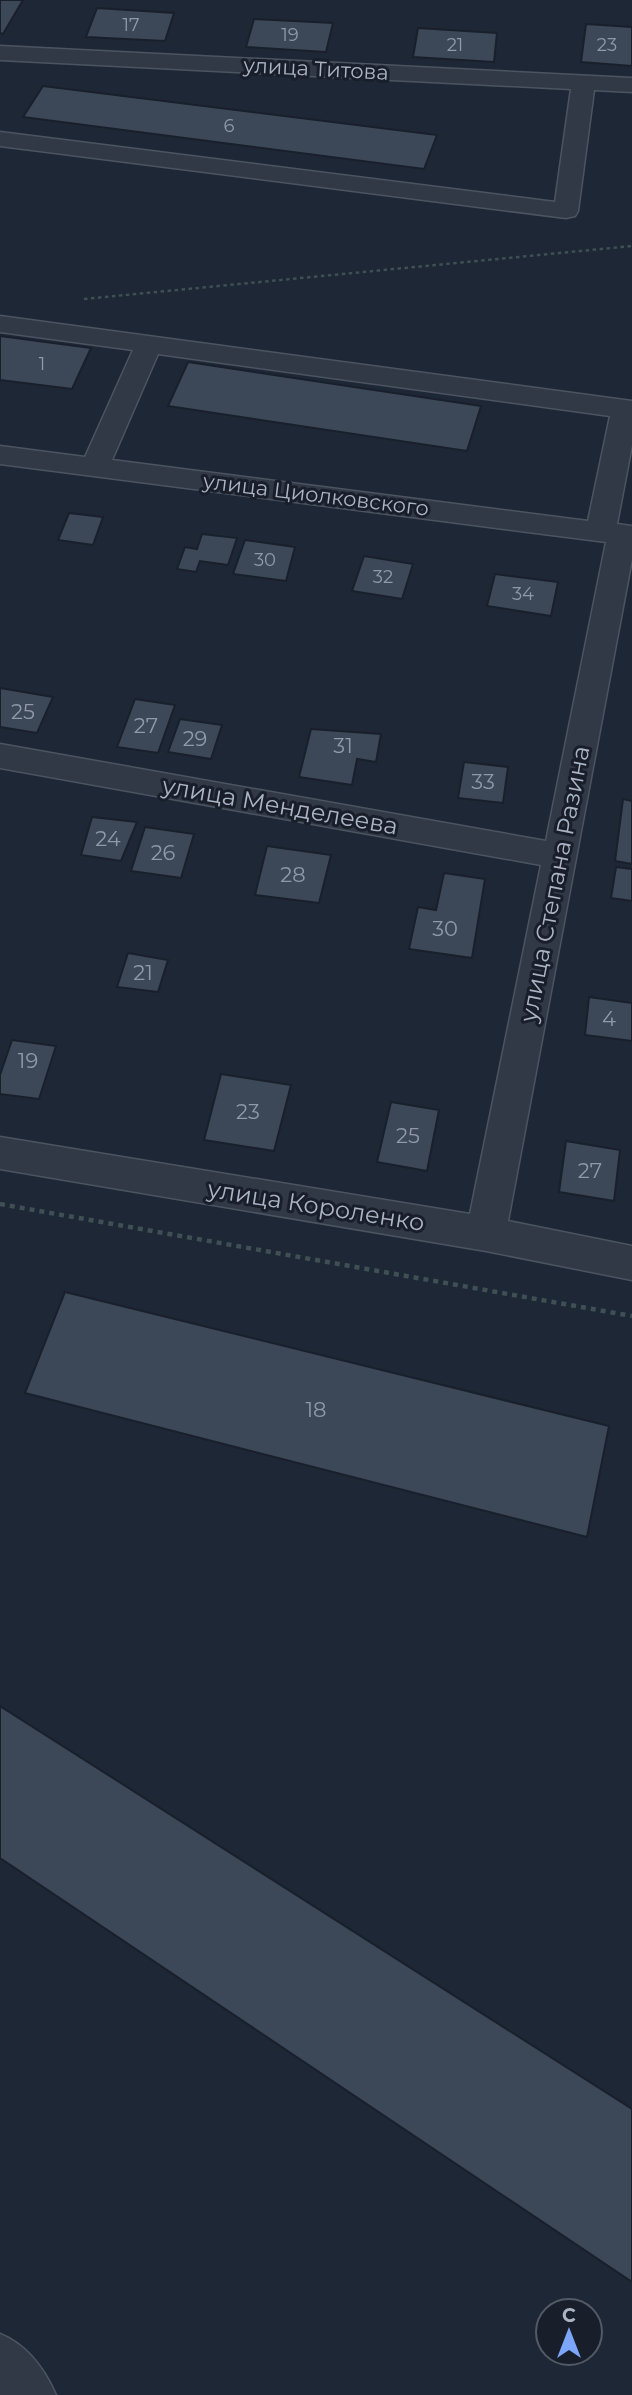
<svg xmlns="http://www.w3.org/2000/svg" width="632" height="2395" viewBox="0 0 632 2395" font-family="Montserrat,sans-serif">
<style>
.building{fill:#3c4758;stroke:#19202c;stroke-width:2}
.lines{fill:none;stroke-linecap:round;stroke-linejoin:round}
.minor-casing{stroke:#4c5461;stroke-width:3}
.path-far1{stroke:#3e5054;stroke-width:2.5;stroke-dasharray:3.5 3.5;stroke-linecap:butt}
.path{stroke:#3e5054;stroke-width:4.5;stroke-dasharray:5 5;stroke-linecap:butt}
.minor{fill:#323946;fill-rule:evenodd}
.labels{text-anchor:middle;stroke-width:6;stroke-linejoin:round;paint-order:stroke}
.far-number-label{font-size:18px;fill:#8f99a8}
.far-street-label{font-size:21px;fill:#abb4c3;stroke:#181e2a}
.number-label{font-size:21px;fill:#8f99a8}
.street-label{font-size:24px;fill:#abb4c3;stroke:#181e2a}
</style>
<rect width="100%" height="100%" fill="#1e2735"/>
<path class="building" d="M0 0H23L3 34 0 33Z
M97 8 174 13 165 41 86 37Z
M254 19 333 23 326 52 246 47Z
M586 24 632 27V66L581 62Z
M418 28 497 33 494 62 413 57Z
M43 86 437 135 424 169 23 117Z
M0 336 91 348 72 389 0 380Z
M188 362 481 406 467 451 168 406Z
M69 513 103 517 93 545 58 540Z
M202 534 237 538 228 565 200 561 196 572 177 569 185 547 197 549Z
M245 540 295 547 286 581 233 574Z
M364 556 413 564 402 599 352 591Z
M495 574 558 582 551 616 487 606Z
M0 688 53 697 37 733 0 727Z
M135 699 175 705 158 753 117 747Z
M180 719 222 725 211 759 168 752Z
M311 729 381 734 376 762 357 759 352 785 299 777Z
M464 762 508 767 503 803 458 798Z
M623 799 632 801V864L615 861Z
M92 817 137 822 121 861 81 855Z
M145 827 194 834 181 878 131 871Z
M267 846 331 855 319 903 255 895Z
M616 867 632 869V901L611 898Z
M444 873 485 879 472 958 409 949 418 907 436 910Z
M128 953 168 960 158 992 117 987Z
M589 997 632 1003V1041L585 1035Z
M12 1040 56 1046 39 1099 0 1094V1075Z
M221 1074 291 1085 274 1151 204 1140Z
M391 1102 439 1110 427 1171 377 1162Z
M566 1141 620 1150 614 1201 559 1192Z
M65 1292 609 1426 587 1537 25 1393Z
M0 1706 632 2109V2282L0 1858Z"/>
<g class="lines">
<defs>
<path id="minor" d="M0 46 632 78V92L594 90 578 211 575 216 566 218 0 146V132L555 202 571 89 0 60Z
M0 316 632 401V445L617 524 632 526V559L508 1221 632 1246V1280L486 1251 0 1169V1137L470 1214 541 865 0 768V744L546 841 606 542 0 464V446L85 457 133 350 0 332ZM158 354 610 416 588 521 112 460Z
M0 2334C27 2345 44 2368 56 2395H0Z"/>
</defs>
<use href="#minor" class="minor-casing"/>
<path class="path-far1" d="M84 299 632 246"/>
<path class="path" d="M0 1204 632 1316"/>
<use href="#minor" class="minor"/>
</g>
<g class="labels">
<g class="far-number-label">
<text x="131" y="31">17</text>
<text x="290" y="41">19</text>
<text x="455" y="51">21</text>
<text x="607" y="51">23</text>
<text x="229" y="132">6</text>
<text x="42" y="370">1</text>
<text x="265" y="566">30</text>
<text x="383" y="583">32</text>
<text x="523" y="600">34</text>
</g>
<g class="far-street-label">
<text transform="translate(316 69) rotate(3)" y="7">улица Титова</text>
<text transform="translate(316 495) rotate(7)" y="7">улица Циолковского</text>
</g>
<g class="number-label">
<text x="23" y="719">25</text>
<text x="146" y="733">27</text>
<text x="195" y="746">29</text>
<text x="343" y="753">31</text>
<text x="483" y="789">33</text>
<text x="108" y="846">24</text>
<text x="163" y="860">26</text>
<text x="293" y="882">28</text>
<text x="445" y="936">30</text>
<text x="143" y="980">21</text>
<text x="609" y="1026">4</text>
<text x="28" y="1068">19</text>
<text x="248" y="1119">23</text>
<text x="408" y="1143">25</text>
<text x="590" y="1178">27</text>
<text x="316" y="1417">18</text>
</g>
<g class="street-label">
<text transform="translate(280 806) rotate(10)" y="8">улица Менделеева</text>
<text transform="translate(555 884) rotate(-79)" y="8">улица Степана Разина</text>
<text transform="translate(316 1206) rotate(9)" y="8">улица Короленко</text>
</g>
</g>
<g transform="translate(569 2332)"><circle r="33" fill="#181e2a" stroke="#535a67" stroke-width="2"/>
<path d="M0-5L12 26L0 18L-12 26Z" fill="#7ba6f9"/>
<text y="-10" font-size="19" font-weight="bold" text-anchor="middle" fill="#abb4c3">С</text>
</g>
</svg>
